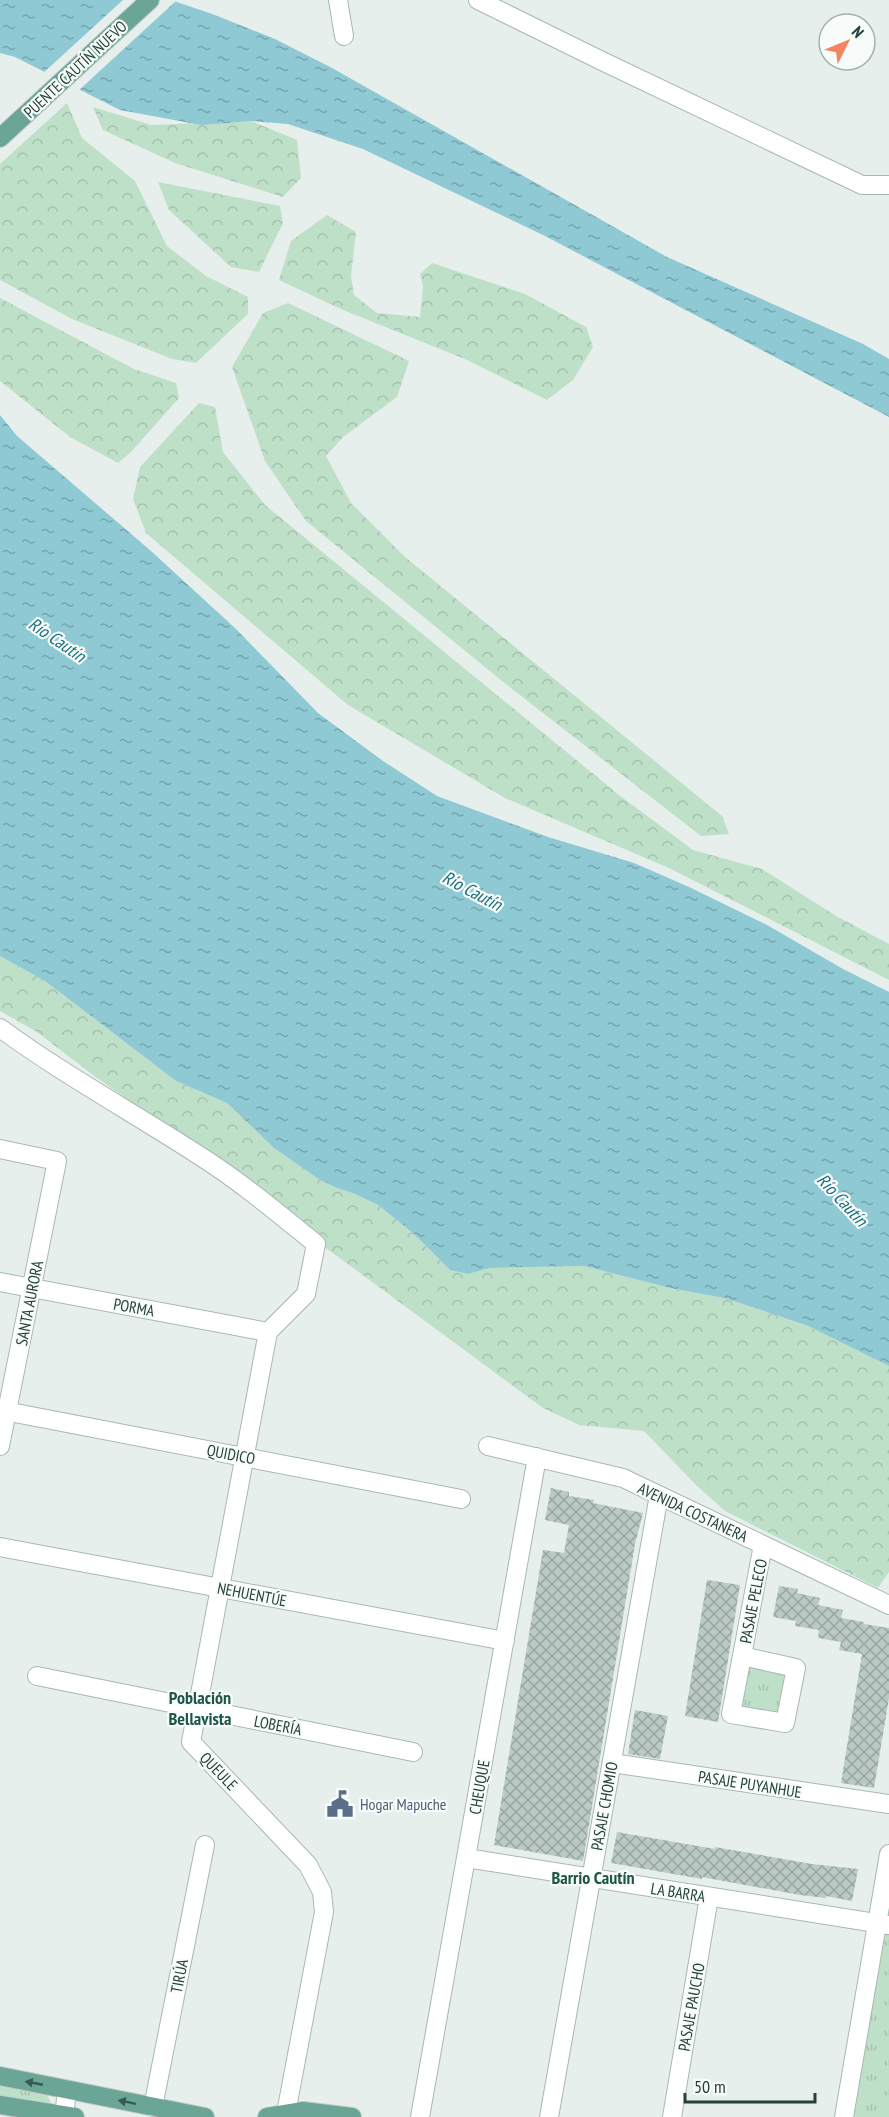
<svg xmlns="http://www.w3.org/2000/svg" width="889" height="2117" viewBox="0 0 889 2117" font-family="'PT Sans Narrow',sans-serif">
<style>
.grass{fill:url(#grass-tufts)}
.forest{fill:url(#forest-crowns)}
.water{fill:url(#water-ripples)}
.pier{fill:#e6efeb}
.building{fill:url(#building-cross-hatch)}
.lines{fill:none;stroke-linecap:round;stroke-linejoin:round}
.street-casing{stroke:#a8b8b2;stroke-width:20}
.secondary-casing{stroke:#a4bbb3;stroke-width:20}
.primary-casing{stroke:#c2cac8;stroke-width:20}
.street{stroke:#fff;stroke-width:18}
.secondary{stroke:#fff;stroke-width:18}
.primary{stroke:#6aa596;stroke-width:18}
.oneway{fill:#365b51}
.labels{text-anchor:middle;stroke-width:4.5;stroke-linejoin:round;paint-order:stroke}
.street-label{font-size:16px;fill:#24423a;stroke:#f7fbf9}
.service-label{font-size:16px;fill:#4e5e75;stroke:#f7fbf9;text-anchor:start}
.water-label{font-size:18px;font-style:italic;fill:#1c6f80;stroke:#f7fbf9}
.neighbourhood-label{font-size:18px;font-weight:bold;fill:#1f5548;stroke:#f7fbf9}
</style>
<defs>
<pattern id="grass-tufts" width="24" height="20" patternUnits="userSpaceOnUse" patternTransform="scale(1.5)"><rect width="24" height="20" fill="#bfe0c8"/><path d="M3 7l-1-3M5 7V3M7 7l1-3M15 17l-1-3M17 17v-4M19 17l1-3" fill="none" stroke="#a4c1ad"/></pattern>
<pattern id="forest-crowns" width="20" height="18" patternUnits="userSpaceOnUse" patternTransform="scale(1.5)"><rect width="20" height="18" fill="#bfe0c8"/><path d="M2 6a3 3 0 1 1 6 0M12 15a3 3 0 1 1 6 0" fill="none" stroke="#a4c1ad"/></pattern>
<pattern id="water-ripples" width="26" height="14" patternUnits="userSpaceOnUse" patternTransform="scale(1.5)"><rect width="26" height="14" fill="#8ec9d4"/><path d="M2 4q2-2 4 0t4 0M15 11q2-2 4 0t4 0" fill="none" stroke="#74a5ad"/></pattern>
<pattern id="building-cross-hatch" width="8" height="8" patternUnits="userSpaceOnUse" patternTransform="scale(1.5)"><rect width="8" height="8" fill="#bbcac4"/><path d="M0 0l8 8M0 8l8-8" fill="none" stroke="#98a6a0"/></pattern>
</defs>
<rect width="100%" height="100%" fill="#e6efeb"/>
<path class="grass" d="M745 1663 792 1671 783 1719 735 1711Z
M889 1932V2117H853L884 1934Z
M0 2082 46 2093 53 2107 0 2097Z"/>
<path class="forest" d="M67 103 82 138 135 181 167 246 206 276 248 297V314L196 363 172 359 72 319 0 280V164Z
M93 107 151 125 251 121 297 140 301 178 283 197 175 163 103 130Z
M158 182 280 206 283 223 259 272 231 267 169 210Z
M327 215 356 232 351 276 354 295 377 313 420 317 423 286 420 274 432 263 525 294 586 327 593 347 573 380 547 400 465 359 343 310 279 280 291 241Z
M0 298 134 369 176 383 179 398 131 452 118 463 70 437 0 381Z
M288 303 409 361 397 397 343 437 326 456 351 503 405 557 722 816 729 834 701 836 507 685 306 521 265 461 232 367 263 313Z
M199 403 215 407 223 452 265 505 619 795 693 850 762 869 838 917 889 944V980L669 868 505 798 348 705 146 533 133 499 140 467Z
M0 956 45 981 176 1081 227 1103 274 1148 320 1180 337 1188 355 1194 378 1205 414 1234 450 1270 468 1274 490 1268 584 1266 670 1288 724 1298 758 1309 808 1326 889 1366V1572L878 1588 725 1511 697 1486 644 1431 579 1425 543 1408 326 1248 296 1219 93 1075 37 1032 0 1011Z"/>
<path class="water" d="M0 0H171L215 15 275 39 332 68 667 257 863 344 889 359V417L545 236 363 149 288 124 251 121 201 125 120 110 15 57 0 53Z
M0 415 17 436 151 551 236 629 318 713 383 761 437 796 548 837 634 863 689 887 767 925 843 969 889 992V1366L808 1326 758 1309 724 1298 670 1288 584 1266 490 1268 468 1274 450 1270 414 1234 378 1205 355 1194 337 1188 320 1180 274 1148 227 1103 176 1081 45 981 0 956Z"/>
<path class="pier" d="M123 0H177L77 92 42 74Z"/>
<path class="building" d="M551 1488 569 1492V1496L594 1500 593 1503 643 1513 635 1544 583 1861 494 1845 543 1550 564 1553 569 1525 545 1520Z
M707 1580 740 1585 718 1722 685 1716Z
M779 1586 798 1589 797 1593 820 1598 818 1605 843 1610 841 1618 864 1622V1624L889 1628V1698L874 1788 841 1783 862 1654 839 1650 841 1642 818 1638 819 1630 795 1626 796 1621 773 1617Z
M635 1710 668 1716 660 1759 628 1754Z
M617 1832 715 1849V1847L812 1864 858 1869 852 1901 826 1896V1898L800 1895 702 1877V1879L611 1863Z"/>
<g class="lines">
<defs>
<path id="street" d="M338 0 344 36
M478 0 602 61 862 185H889
M0 1028C64 1075 134 1113 200 1156 241 1182 279 1214 316 1244L306 1294 268 1332
M0 1149 57 1161 0 1446
M0 1282 268 1332
M268 1332 191 1742 308 1865 322 1892 324 1912 286 2113
M0 1410 461 1499
M488 1446 623 1478 889 1605
M0 1547 505 1641
M742 1656 796 1668 785 1723 731 1714 763 1545
M37 1676 413 1752
M612 1763 889 1804
M466 1858 889 1925
M153 2107 205 1845
M420 2117 537 1457
M549 2117 659 1495
M672 2117 709 1897
M844 2117 889 1854"/>
<path id="secondary" d="M64 2117 67 2090"/>
<path id="primary" d="M0 138 150 0
M0 2076 205 2117
M0 2105 75 2117
M267 2117 303 2111 352 2117"/>
</defs>
<use href="#street" class="street-casing"/>
<use href="#secondary" class="secondary-casing"/>
<use href="#primary" class="primary-casing"/>
<use href="#street" class="street"/>
<use href="#secondary" class="secondary"/>
<use href="#primary" class="primary"/>
</g>
<defs><path id="oneway-solid" d="M-6-.8H1V-3.2L6.5 0L1 3.2V.8H-6Z" transform="scale(1.5)"/></defs>
<g class="oneway">
<use href="#oneway-solid" transform="translate(34 2083) rotate(-169)"/>
<use href="#oneway-solid" transform="translate(127 2102) rotate(-168)"/>
</g>
<defs>
<symbol id="civic-bare" viewBox="-9 -9 18 18"><path d="M-.6-6.5H3V-4.5H.6V-3L4-1V1h2V6H-6V1h2V-1L-.6-3ZM-1.2 2.5V6h2.4V2.5Z" fill="#5c6f8a" stroke="#f7fbf9" stroke-width="2.5" paint-order="stroke"/></symbol>
</defs>
<g fill-rule="evenodd">
<use href="#civic-bare" x="321" y="1785" width="38" height="38"/>
</g>
<g class="labels">
<g class="street-label">
<text transform="translate(75 69) rotate(-43)" y="6">PUENTE CAUTÍN NUEVO</text>
<text transform="translate(29 1303) rotate(-79)" y="6">SANTA AURORA</text>
<text transform="translate(134 1307) rotate(10)" y="6">PORMA</text>
<text transform="translate(231 1454) rotate(11)" y="6">QUIDICO</text>
<text transform="translate(693 1512) rotate(25)" y="6">AVENIDA COSTANERA</text>
<text transform="translate(252 1594) rotate(11)" y="6">NEHUENTÚE</text>
<text transform="translate(753 1601) rotate(-79)" y="6">PASAJE PELECO</text>
<text transform="translate(278 1725) rotate(11)" y="6">LOBERÍA</text>
<text transform="translate(219 1771) rotate(46)" y="6">QUEULE</text>
<text transform="translate(750 1784) rotate(9)" y="6">PASAJE PUYANHUE</text>
<text transform="translate(479 1787) rotate(-80)" y="6">CHEUQUE</text>
<text transform="translate(604 1806) rotate(-80)" y="6">PASAJE CHOMIO</text>
<text transform="translate(678 1892) rotate(9)" y="6">LA BARRA</text>
<text transform="translate(179 1976) rotate(-79)" y="6">TIRÚA</text>
<text transform="translate(691 2007) rotate(-80)" y="6">PASAJE PAUCHO</text>
</g>
<g class="service-label">
<text x="360" y="1810">Hogar Mapuche</text>
</g>
<g class="water-label">
<text transform="translate(57 640) rotate(34)" y="6">Río Cautín</text>
<text transform="translate(472 891) rotate(28)" y="6">Río Cautín</text>
<text transform="translate(842 1200) rotate(47)" y="6">Río Cautín</text>
</g>
<g class="neighbourhood-label">
<text x="200" y="1704">Población<tspan x="200" dy="21">Bellavista</tspan></text>
<text x="593" y="1884">Barrio Cautín</text>
</g>
</g>
<g transform="translate(847 42) rotate(47)"><circle r="28" fill="#f7fbf9" stroke="#a3b1ad" stroke-width="1.5"/>
<path d="M0-4.5L10 22L0 15L-10 22Z" fill="#f4845f"/>
<text y="-9" font-size="16" font-weight="bold" text-anchor="middle" fill="#24423a">N</text>
</g>
<path d="M685 2093v9h130v-9" fill="none" stroke="#24423a" stroke-width="3"/>
<text x="694" y="2093" font-size="18" fill="#24423a" stroke="#f7fbf9" stroke-width="4.5" paint-order="stroke">50 m</text>
</svg>
